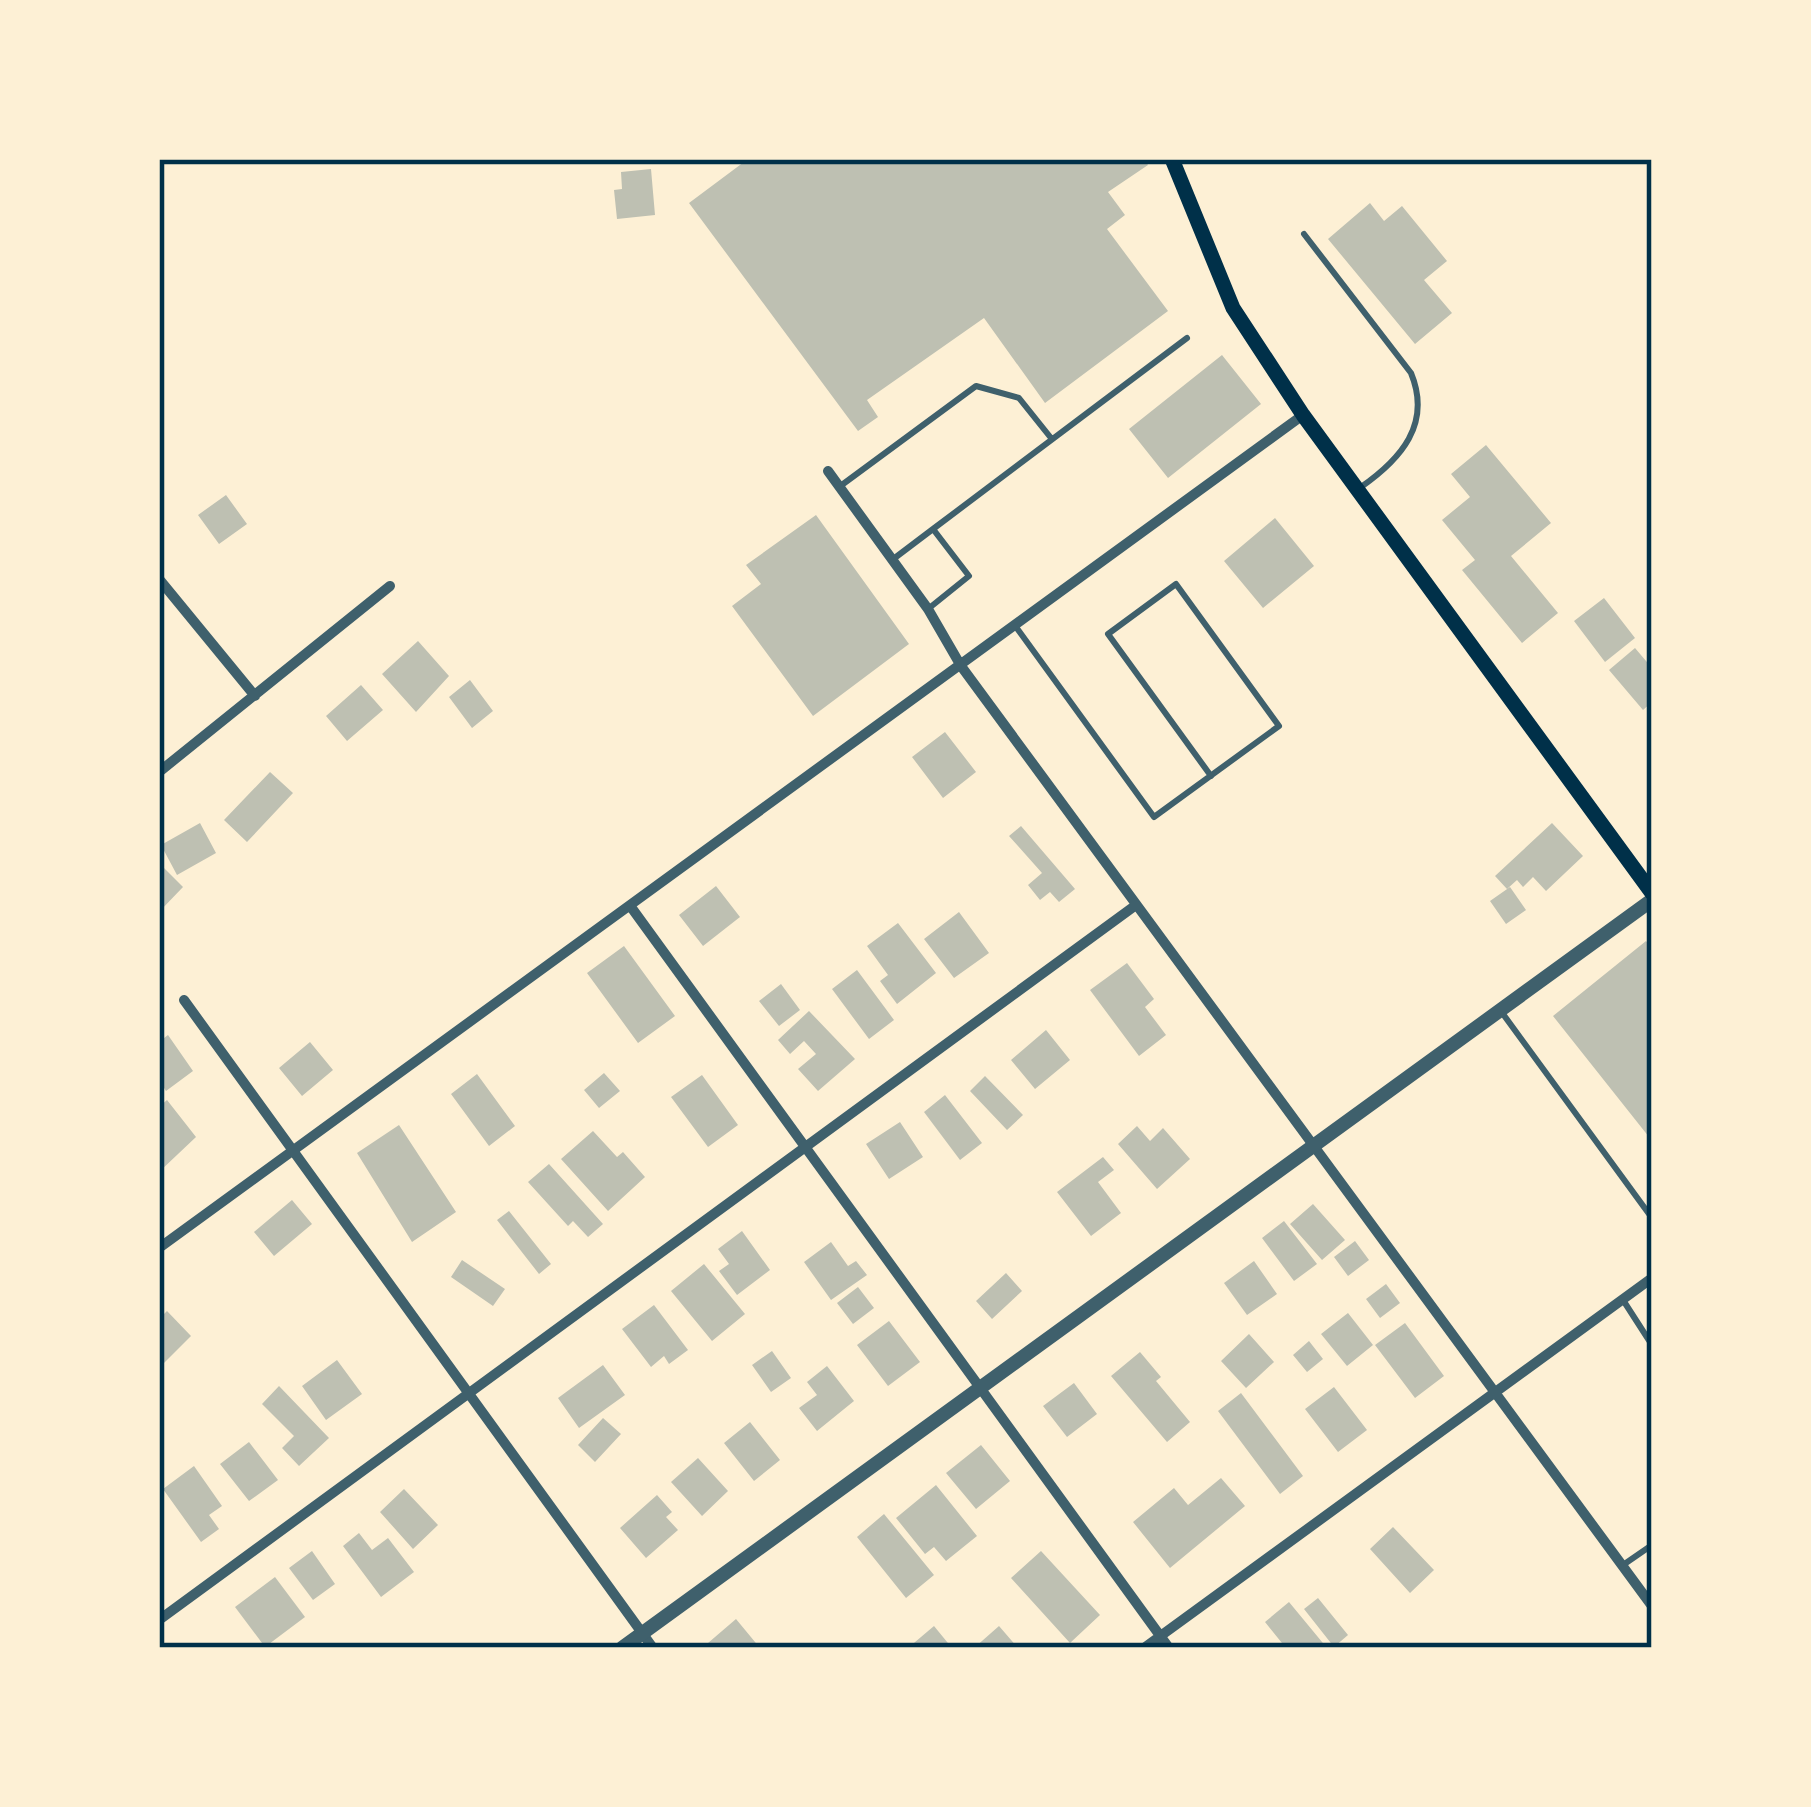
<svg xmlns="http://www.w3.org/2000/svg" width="1811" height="1807" viewBox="0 0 1811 1807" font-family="Commissioner,sans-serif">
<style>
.building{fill:#bec0b2}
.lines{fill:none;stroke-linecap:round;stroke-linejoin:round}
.service{stroke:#3f606c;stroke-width:6}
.minor{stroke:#3f606c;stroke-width:10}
.tertiary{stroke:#3f606c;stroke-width:14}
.secondary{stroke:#003049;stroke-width:15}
.neatline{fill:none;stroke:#003049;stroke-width:4.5}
</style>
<rect width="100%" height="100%" fill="#fdf0d5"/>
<path class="building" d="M748 159H1144L1148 165 1108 192 1125 215 1107 229 1168 311 1045 403 984 318 867 400 878 417 858 431 689 203Z
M651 169 655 215 617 219 614 190 622 189 621 172Z
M1370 203 1384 221 1402 206 1447 261 1424 280 1452 313 1415 344 1328 239Z
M1222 355 1261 404 1168 478 1129 429Z
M1486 445 1551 523 1511 556 1558 613 1522 643 1462 570 1475 560 1442 520 1470 497 1451 474Z
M226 495 247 524 219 544 198 515Z
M816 515 909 644 813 716 732 606 761 584 746 565Z
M1275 518 1314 566 1263 608 1224 561Z
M1604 598 1635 638 1605 662 1574 621Z
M418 641 449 676 416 712 382 674Z
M1635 648 1652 668V702L1643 710 1609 670Z
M470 680 493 711 472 728 449 697Z
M361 685 383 710 347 741 326 716Z
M945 732 976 772 943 798 912 757Z
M270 772 293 793 247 842 224 820Z
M200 823 216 853 177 875 161 845Z
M1552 823 1583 856 1546 891 1533 877 1523 887 1517 880 1507 889 1495 876Z
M1021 826 1075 889 1059 902 1050 892 1040 900 1028 885 1042 873 1009 836Z
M163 867 183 887 159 912V871Z
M716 886 740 917 703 946 679 915Z
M1510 887 1526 910 1506 924 1490 901Z
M959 912 989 953 954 978 924 939Z
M898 923 936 973 897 1004 880 981 888 975 867 946Z
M1646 941 1652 948 1649 1137 1553 1016Z
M624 946 675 1016 638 1043 587 973Z
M1127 963 1154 999 1145 1007 1166 1035 1139 1056 1090 990Z
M857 970 894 1020 869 1039 832 989Z
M781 984 800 1010 779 1026 759 1001Z
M809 1011 855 1059 818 1091 798 1069 816 1054 804 1041 790 1054 778 1040Z
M1046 1030 1070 1060 1035 1089 1011 1060Z
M168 1035 193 1071 166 1091 159 1080V1042Z
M310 1042 333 1070 302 1096 279 1068Z
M604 1073 620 1091 599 1108 584 1090Z
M477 1074 515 1126 489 1146 451 1094Z
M702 1075 738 1125 708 1147 671 1097Z
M985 1076 1023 1115 1007 1130 970 1091Z
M945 1095 982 1143 960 1160 924 1112Z
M167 1100 196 1137 159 1172V1107Z
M900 1122 923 1157 889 1179 866 1144Z
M399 1125 456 1212 412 1242 357 1153Z
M1137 1126 1150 1141 1163 1128 1190 1159 1157 1189 1118 1144Z
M593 1131 617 1157 623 1152 645 1177 608 1211 561 1159Z
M1103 1157 1114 1170 1098 1182 1121 1213 1091 1236 1057 1192Z
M549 1164 603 1224 588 1237 573 1221 568 1226 528 1182Z
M292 1200 312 1224 274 1256 254 1232Z
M1313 1204 1345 1240 1322 1260 1290 1224Z
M509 1211 551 1264 539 1274 497 1220Z
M1284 1221 1317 1264 1294 1281 1262 1238Z
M742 1231 770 1270 737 1295 719 1271 729 1264 718 1249Z
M1355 1241 1369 1260 1348 1276 1334 1257Z
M831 1242 848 1266 856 1261 867 1275 831 1300 804 1262Z
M462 1260 505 1289 493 1306 451 1277Z
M1254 1261 1277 1294 1247 1315 1224 1283Z
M704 1264 745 1314 712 1341 671 1291Z
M1006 1273 1022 1291 992 1319 976 1301Z
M1386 1284 1400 1303 1380 1318 1366 1299Z
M858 1287 874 1308 853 1324 837 1303Z
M654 1305 688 1350 669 1364 664 1356 651 1367 622 1329Z
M167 1311 191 1336 159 1368V1319Z
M1348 1313 1373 1345 1347 1366 1321 1334Z
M889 1321 920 1362 888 1386 857 1345Z
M1405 1323 1444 1376 1415 1398 1375 1345Z
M1249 1334 1274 1362 1246 1388 1221 1361Z
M1309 1341 1323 1359 1307 1372 1293 1355Z
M772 1351 791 1378 771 1392 752 1365Z
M1140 1352 1161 1377 1156 1381 1190 1422 1167 1442 1111 1376Z
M337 1360 362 1394 326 1420 302 1386Z
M603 1365 625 1395 579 1428 558 1398Z
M827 1366 854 1401 817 1431 799 1408 817 1395 807 1382Z
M1074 1383 1097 1414 1067 1437 1043 1406Z
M279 1386 329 1438 299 1466 282 1448 294 1436 262 1404Z
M1334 1387 1367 1430 1338 1452 1305 1409Z
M1241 1393 1303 1476 1280 1494 1218 1411Z
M603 1418 621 1434 595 1462 578 1445Z
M750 1422 780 1460 754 1481 724 1443Z
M249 1442 278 1480 249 1501 220 1464Z
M981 1445 1010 1481 976 1509 946 1473Z
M698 1458 728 1491 702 1516 671 1482Z
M194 1466 222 1506 209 1515 219 1529 201 1542 163 1489Z
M1221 1478 1245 1506 1170 1568 1133 1522 1174 1488 1188 1505Z
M936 1485 977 1536 946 1561 934 1547 925 1554 896 1518Z
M404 1489 438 1525 413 1549 380 1512Z
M657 1495 672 1512 666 1517 678 1530 646 1558 620 1528Z
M884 1514 934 1575 906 1598 857 1537Z
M1393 1527 1434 1570 1410 1593 1370 1549Z
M359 1533 372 1550 388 1538 414 1572 381 1597 343 1546Z
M312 1551 335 1584 313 1600 289 1568Z
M1041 1551 1100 1615 1070 1643 1011 1578Z
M275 1577 305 1617 265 1647 235 1607Z
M1318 1598 1348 1635 1334 1647 1304 1609Z
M1289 1602 1327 1648H1286L1265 1622Z
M736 1619 760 1648H712L708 1643Z
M934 1626 952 1648H908Z
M999 1626 1018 1648H974Z"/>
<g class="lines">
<path class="service" d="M1304 234 1411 373C1432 424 1401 459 1361 487
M839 487 976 386 1019 398 1051 438
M933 529 1187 338
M892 560 933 529 969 576 928 609
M1016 627 1154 817 1279 726 1176 584 1108 634 1211 776
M1503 1014 1652 1218
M1623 1300 1652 1345
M1623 1565 1652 1545"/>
<path class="minor" d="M828 471 928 609 961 666 1652 1606
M159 579 255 696
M159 772 390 586
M631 907 1169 1648
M184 1000 653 1648
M159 1248 1303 415
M159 1620 1136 905
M1144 1648 1652 1278"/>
<path class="tertiary" d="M622 1648 1652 900"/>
<path class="secondary" d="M1172 159 1233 308 1303 415 1652 893"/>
</g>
<rect width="1811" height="1807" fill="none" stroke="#fdf0d5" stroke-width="324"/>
<rect x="162" y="162" width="1487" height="1483" class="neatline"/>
</svg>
